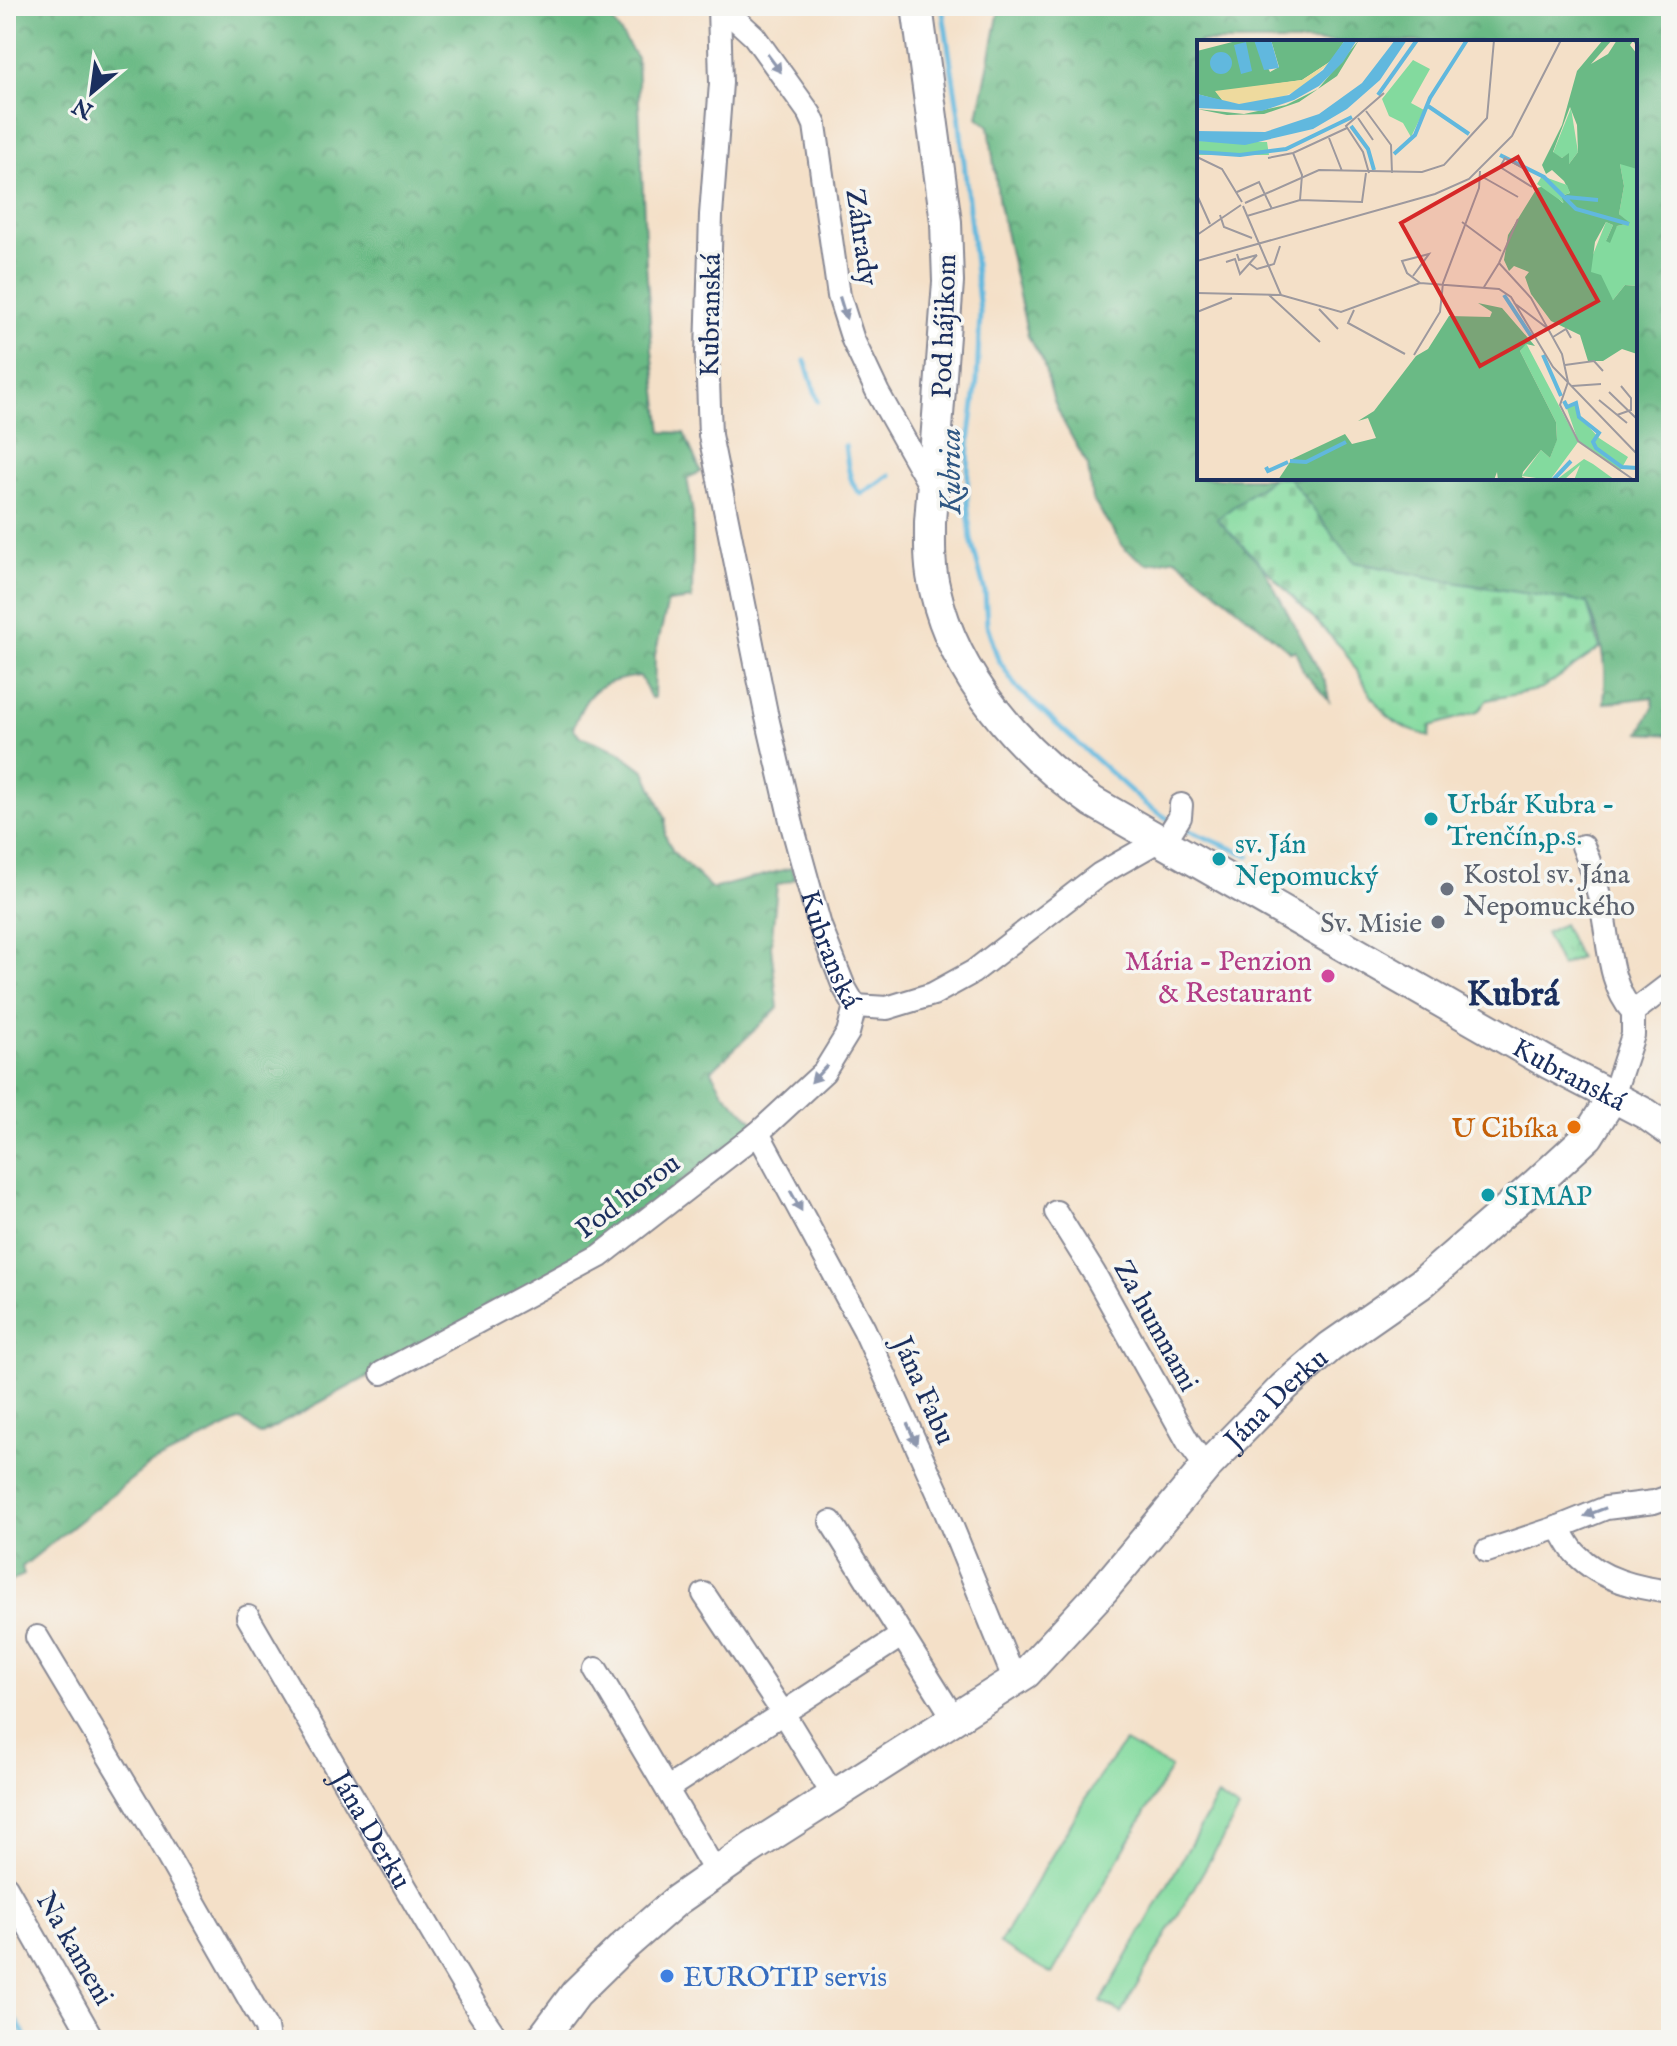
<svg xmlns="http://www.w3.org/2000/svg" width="1677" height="2046" viewBox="0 0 1677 2046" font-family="'IM FELL English',serif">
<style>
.forest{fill:url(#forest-crowns);stroke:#427472;stroke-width:2}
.cemetery{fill:url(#cemetery-stones);stroke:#4f847e;stroke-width:2}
.park{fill:url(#park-tufts);stroke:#4f847e;stroke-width:2}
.garden{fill:#83da9e;stroke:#4f847e;stroke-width:2}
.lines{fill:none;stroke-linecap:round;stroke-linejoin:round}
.stream{stroke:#61b8de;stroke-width:5}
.street-casing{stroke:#888893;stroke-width:26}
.secondary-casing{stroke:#888893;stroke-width:34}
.street{stroke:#fff;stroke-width:22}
.secondary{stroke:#fff;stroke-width:30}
.oneway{fill:#8d97ae}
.culture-dot{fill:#0f9aa8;stroke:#f6f6f2;stroke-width:3}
.worship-dot{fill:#6b7280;stroke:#f6f6f2;stroke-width:3}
.hotel-dot{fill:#d1479c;stroke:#f6f6f2;stroke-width:3}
.food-dot{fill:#e8710a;stroke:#f6f6f2;stroke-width:3}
.shop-dot{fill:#3f7fe0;stroke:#f6f6f2;stroke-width:3}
.labels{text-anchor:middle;stroke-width:7;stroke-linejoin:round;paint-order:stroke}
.street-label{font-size:28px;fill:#1b2f5e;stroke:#f6f6f2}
.culture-label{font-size:28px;fill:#0d838f;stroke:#f6f6f2;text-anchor:start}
.worship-label{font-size:28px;fill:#5b616d;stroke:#f6f6f2;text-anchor:start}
.hotel-label{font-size:28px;fill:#b23c85;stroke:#f6f6f2;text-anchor:end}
.food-label{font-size:28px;fill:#c56008;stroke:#f6f6f2;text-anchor:end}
.shop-label{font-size:28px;fill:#366cbe;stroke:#f6f6f2;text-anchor:start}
.water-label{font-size:30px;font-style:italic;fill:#305884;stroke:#f6f6f2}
.district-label{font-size:36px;font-weight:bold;fill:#1b2f5e;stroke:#f6f6f2}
.inset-river{fill:none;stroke:#61b8de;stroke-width:4}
.inset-road{fill:none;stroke:#9d999e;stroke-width:2}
.view{fill:#d62828;fill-opacity:0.15;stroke:#d62828;stroke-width:4}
.inset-edge{fill:none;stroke:#1b2f5e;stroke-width:4}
</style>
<defs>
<pattern id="forest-crowns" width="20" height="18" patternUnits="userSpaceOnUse" patternTransform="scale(2)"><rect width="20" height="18" fill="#6aba85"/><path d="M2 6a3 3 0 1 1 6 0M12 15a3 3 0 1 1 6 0" fill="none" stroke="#569870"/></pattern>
<pattern id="cemetery-stones" width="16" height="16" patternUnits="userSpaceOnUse" patternTransform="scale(2)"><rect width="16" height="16" fill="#83da9e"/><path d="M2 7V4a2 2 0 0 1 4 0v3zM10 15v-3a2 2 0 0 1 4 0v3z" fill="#71bb8a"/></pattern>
<pattern id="park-tufts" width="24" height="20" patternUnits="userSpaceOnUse" patternTransform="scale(2)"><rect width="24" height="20" fill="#83da9e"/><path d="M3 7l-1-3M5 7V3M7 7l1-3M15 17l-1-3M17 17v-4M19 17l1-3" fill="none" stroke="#71bb8a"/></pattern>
</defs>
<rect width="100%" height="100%" fill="#f6f6f2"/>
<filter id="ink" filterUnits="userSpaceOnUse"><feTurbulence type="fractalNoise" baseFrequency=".0125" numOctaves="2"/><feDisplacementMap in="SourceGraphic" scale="16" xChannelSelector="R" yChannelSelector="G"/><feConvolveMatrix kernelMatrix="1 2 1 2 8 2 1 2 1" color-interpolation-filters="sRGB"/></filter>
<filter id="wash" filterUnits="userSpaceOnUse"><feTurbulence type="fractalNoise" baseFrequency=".006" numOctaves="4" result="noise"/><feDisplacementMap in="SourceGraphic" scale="32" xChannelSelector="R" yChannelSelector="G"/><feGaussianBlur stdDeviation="1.8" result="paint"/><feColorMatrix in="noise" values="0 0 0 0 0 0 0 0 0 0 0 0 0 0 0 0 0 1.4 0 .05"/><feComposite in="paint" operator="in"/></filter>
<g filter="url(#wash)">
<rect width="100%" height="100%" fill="#f4e0c8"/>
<path class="forest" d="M6 6H603L637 58 646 263 652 350 662 432 684 433 701 472 687 478 693 514 692 599 668 602 655 655 654 698H651L640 676C598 682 588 689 573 728L580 736 618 751 645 771 666 819 665 835 673 852 712 889 791 868 795 879 777 885 771 946 778 1008 711 1071 724 1093 755 1123 579 1262 260 1435 241 1420 149 1465 22 1567 24 1575 6 1583Z
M994 6H1671V735L1640 733 1654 705 1652 697 1604 703C1608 661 1603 642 1587 603L1458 583 1354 562 1289 478H1635V42H1199V478H1272L1217 519 1259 560 1326 683 1329 701 1303 671 1295 650 1291 652 1176 558 1147 564 1125 549 1092 499 1088 466 1064 423 1054 401 1042 359 1028 336 999 204 989 126 978 117 999 11Z"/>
<path class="cemetery" d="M1272 478H1289L1354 562 1458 583 1587 603 1600 648 1542 689 1487 700 1478 712 1431 726 1430 736C1373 724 1372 688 1342 648L1217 519Z"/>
<path class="park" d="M1563 924 1579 958 1561 966 1545 933Z"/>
<path class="garden" d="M1125 1742 1171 1768 1052 1974 999 1944 1100 1775Z
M1218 1796 1239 1810 1121 2013 1101 2002Z"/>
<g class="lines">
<path class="stream" d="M942 6 959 115 980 312 977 380 969 442 967 499 971 539 985 592 987 625 998 659 1017 688 1145 804 1171 821
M805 361 818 401
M845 446C848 462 848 484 861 494L890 475
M1180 827 1250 856
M6 2004 28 2040"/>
</g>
</g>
<g filter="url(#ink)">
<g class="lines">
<defs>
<g id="street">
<path id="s1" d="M719 6 721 83 711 215 707 353 710 435 766 713 792 825 820 926 844 987 855 1006"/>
<path d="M721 6 754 36 810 114 815 125 839 296 853 340 878 393 932 489"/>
<path d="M1163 844 1180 817 1181 805"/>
<path d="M1583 846C1590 863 1596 881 1600 900 1610 938 1606 981 1633 1012"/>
<path d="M855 1006 887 1008 933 994 973 972 1100 874 1158 841"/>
<path d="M1613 1096 1633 1035V1012L1671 983"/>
<path d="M758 1133 864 1329 939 1495 1015 1681"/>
<path d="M1056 1212 1094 1273 1188 1442 1206 1467"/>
<path d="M382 1373 600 1256 758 1133 824 1072 848 1033 855 1006"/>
<path d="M1671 1496 1654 1502 1606 1508 1559 1527C1564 1536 1569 1547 1576 1554 1601 1580 1638 1588 1671 1592"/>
<path d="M831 1522 955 1720"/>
<path d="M1487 1551 1559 1527"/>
<path d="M704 1594 783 1713 833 1795"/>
<path id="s2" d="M248 1617 403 1883 479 2012 498 2040"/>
<path d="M37 1637 147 1820 266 2028 268 2040"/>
<path d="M596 1669 715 1871"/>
<path d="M668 1788 901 1636"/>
<path d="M6 1887 93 2040"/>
</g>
<g id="secondary">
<path id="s3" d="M917 6 946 222 948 282 930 522C930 545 929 567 935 590 955 678 1021 752 1093 802L1550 1064 1646 1114 1671 1132"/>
<path id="s4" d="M541 2040 576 1993 621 1949 677 1900 750 1849 1026 1673 1103 1590 1206 1467 1284 1387 1330 1347 1422 1283 1537 1183 1588 1136 1613 1096"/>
</g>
</defs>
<use href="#street" class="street-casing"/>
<use href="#secondary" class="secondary-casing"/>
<use href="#street" class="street"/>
<use href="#secondary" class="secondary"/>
</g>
<defs><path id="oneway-solid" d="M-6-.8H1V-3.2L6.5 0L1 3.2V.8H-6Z" transform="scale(2)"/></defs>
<g class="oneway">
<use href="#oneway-solid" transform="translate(774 63) rotate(53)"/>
<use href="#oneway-solid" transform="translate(843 308) rotate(73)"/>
<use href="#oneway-solid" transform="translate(819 1074) rotate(133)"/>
<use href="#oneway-solid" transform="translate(796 1201) rotate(61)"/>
<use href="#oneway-solid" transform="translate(912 1434) rotate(66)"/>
<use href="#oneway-solid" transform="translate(1595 1512) rotate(159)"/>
</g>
</g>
<g class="culture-dot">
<circle cx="1431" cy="819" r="8"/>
<circle cx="1219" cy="859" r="8"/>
<circle cx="1488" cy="1195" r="8"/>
</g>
<g class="worship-dot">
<circle cx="1447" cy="889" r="8"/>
<circle cx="1438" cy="922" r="8"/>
</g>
<circle class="hotel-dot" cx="1328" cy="976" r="8"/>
<circle class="food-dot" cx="1574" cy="1127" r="8"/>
<circle class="shop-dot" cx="667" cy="1976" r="8"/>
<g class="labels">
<g class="street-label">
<text transform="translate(863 237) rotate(82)" y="10">Záhrady</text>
<text transform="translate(709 315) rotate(-89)" y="10">Kubranská</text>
<text transform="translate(943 326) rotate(-88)" y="10">Pod hájikom</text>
<text dy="10" stroke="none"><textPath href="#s1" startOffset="958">Kubranská</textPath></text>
<text dy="10" stroke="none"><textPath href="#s3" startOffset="1406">Kubranská</textPath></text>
<text transform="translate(627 1195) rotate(-37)" y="10">Pod horou</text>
<text transform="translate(1157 1325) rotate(61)" y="10">Za humnami</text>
<text transform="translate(925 1390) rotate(66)" y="10">Jána Fabu</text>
<text dy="10" stroke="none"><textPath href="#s4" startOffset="984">Jána Derku</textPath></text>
<text dy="10" stroke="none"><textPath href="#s2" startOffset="246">Jána Derku</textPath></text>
<text transform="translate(76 1948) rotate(60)" y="10">Na kameni</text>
</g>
<g class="culture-label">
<text x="1447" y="813">Urbár Kubra -<tspan x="1447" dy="32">Trenčín,p.s.</tspan></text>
<text x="1235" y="853">sv. Ján<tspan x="1235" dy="32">Nepomucký</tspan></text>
<text x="1504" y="1205">SIMAP</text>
</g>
<g class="worship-label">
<text x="1463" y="883">Kostol sv. Jána<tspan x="1463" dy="32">Nepomuckého</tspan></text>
<text x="1422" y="932" text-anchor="end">Sv. Misie</text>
</g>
<g class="hotel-label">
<text x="1312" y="970">Mária - Penzion<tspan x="1312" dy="32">&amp; Restaurant</tspan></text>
</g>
<g class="food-label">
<text x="1558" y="1137">U Cibíka</text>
</g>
<g class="shop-label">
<text x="683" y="1986">EUROTIP servis</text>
</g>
<g class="water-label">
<text transform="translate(950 471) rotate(-90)" y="10">Kubrica</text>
</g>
<g class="district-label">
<text x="1513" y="1005">Kubrá</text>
</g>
</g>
<g transform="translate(1197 40)">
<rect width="440" height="440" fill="#f4e0c8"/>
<path d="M374 68 381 112 372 124V114L365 118 356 113ZM0 101 70 102 72 115H0ZM428 122 440 129V246L428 245 416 260 394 233 393 222 409 182 416 185 409 201 420 186 432 183 422 174 427 146 423 124ZM329 303 381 402 353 440 325 436 344 410 353 418 360 399 359 382 323 311ZM387 419 396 424 418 440H377L383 425 367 440H359Z" fill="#83da9e"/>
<path d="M43 0H57L73 32 82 27 74 0H148L134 21 105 40 19 52 26 61 0 54V11ZM162 0 140 36 102 62 67 74 30 75 0 69 47 74 89 65 121 49ZM406 0H415L394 24 411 14 420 0H438L440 2V7L436 1 433 5 440 14V129L423 124 427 146 422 174 433 183 420 186 413 203 409 201 416 185 409 182 398 202 394 232 404 235 416 260 428 245 440 246V314L425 309 406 321H391L383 295 354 281 334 254 328 237 332 232 317 226 312 231 307 220 311 195 340 148 348 146 366 163 364 156 373 153 367 141 355 130 349 134 345 125 365 85 380 31ZM373 67 380 85 381 112 372 124V113L365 118 356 112ZM281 263 305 268 338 306 329 304 323 311 359 382 360 400 353 418 344 410 326 432 325 437 334 440H301L300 432 297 440H81L95 419 148 394 155 404 179 398 171 378 161 381 177 371 219 316 231 309 252 276 293 277 295 272Z" fill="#6aba85" fill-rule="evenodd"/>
<path d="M134 21 105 48 79 60 42 64 26 61 18 51 105 40Z" fill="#eeda9e"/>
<path d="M216 20 233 29 214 63 227 70 214 97 206 83 192 76 185 59ZM345 136 370 145 373 153 364 156 367 163 340 144ZM367 360 371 366 379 363 382 376 402 398 431 417 423 431 381 401Z" fill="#83da9e"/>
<path d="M57 0H74L82 28 67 30ZM148 0H160L146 22 122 46 97 60 65 71 0 68V54L42 64 92 55 126 30ZM198 0H210L183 40 150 69 116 89 48 105 0 101V91L68 92 122 74 165 43ZM49 2 55 31 44 34 37 5ZM13 23a11 11 0 1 1 22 0a11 11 0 1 1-22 0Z" fill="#61b8de"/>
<path class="inset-river" d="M181 55 220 0M231 66 272 94M154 86 171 109 177 130M0 112 43 115 89 109 155 77M197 114 218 95 233 58 270 0M303 115 347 137 379 169 432 184M369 157 401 160M307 255 334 296M346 315 364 356M367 361 370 367 379 363 382 377 402 393 396 402 399 408 425 427 440 428M93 421 109 422 149 402M69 427 71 431 91 422M356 440 374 421"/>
<path class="inset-road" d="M169 71 194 105 195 133M161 78 176 100M132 98 145 131M0 117 25 129 45 162M71 118 96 113M329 130 308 118 303 127 335 147M172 133 166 112 149 86 187 53M284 136 321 157M40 152 62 142 75 169M0 155 13 184M103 160 105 135 96 113 150 88M48 163 122 130 225 132 247 125 290 78 297 0M46 166 84 255M23 175 27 187 55 198M50 176 103 160 165 162 169 133M265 182 304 211M0 195 44 165M40 214 42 220 60 215M0 221 238 154 272 139 315 96 364 0M29 222 38 219 43 234 60 215M302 223 334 258 365 314 371 342 363 365 381 401 437 440M302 223 321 179M53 224 60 229 77 224 83 206M216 236 232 214 205 221 210 233 223 243M287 247 302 223M0 253 84 255 144 272 223 243 302 249 314 257 356 327 440 414M72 255 123 302M317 263 350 288M122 269 141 289M157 270 151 283 208 314M0 272 35 258M356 297 369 289 374 298M217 315 243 272 246 243 282 148 283 131M368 325 397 321 406 331M375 346 404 344M412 352 440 379M402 360 430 383M420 375 434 370V358L424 346"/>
<path class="view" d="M321 117 401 261 283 326 204 183Z"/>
<rect width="440" height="440" class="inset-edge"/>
</g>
<rect width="1677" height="2046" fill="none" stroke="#f6f6f2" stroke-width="32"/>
<g transform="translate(92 92) rotate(209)" stroke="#f6f6f2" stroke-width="6" paint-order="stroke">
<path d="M0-6L14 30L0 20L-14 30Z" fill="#1b2f5e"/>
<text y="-12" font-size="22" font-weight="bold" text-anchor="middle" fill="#1b2f5e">N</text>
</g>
</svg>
